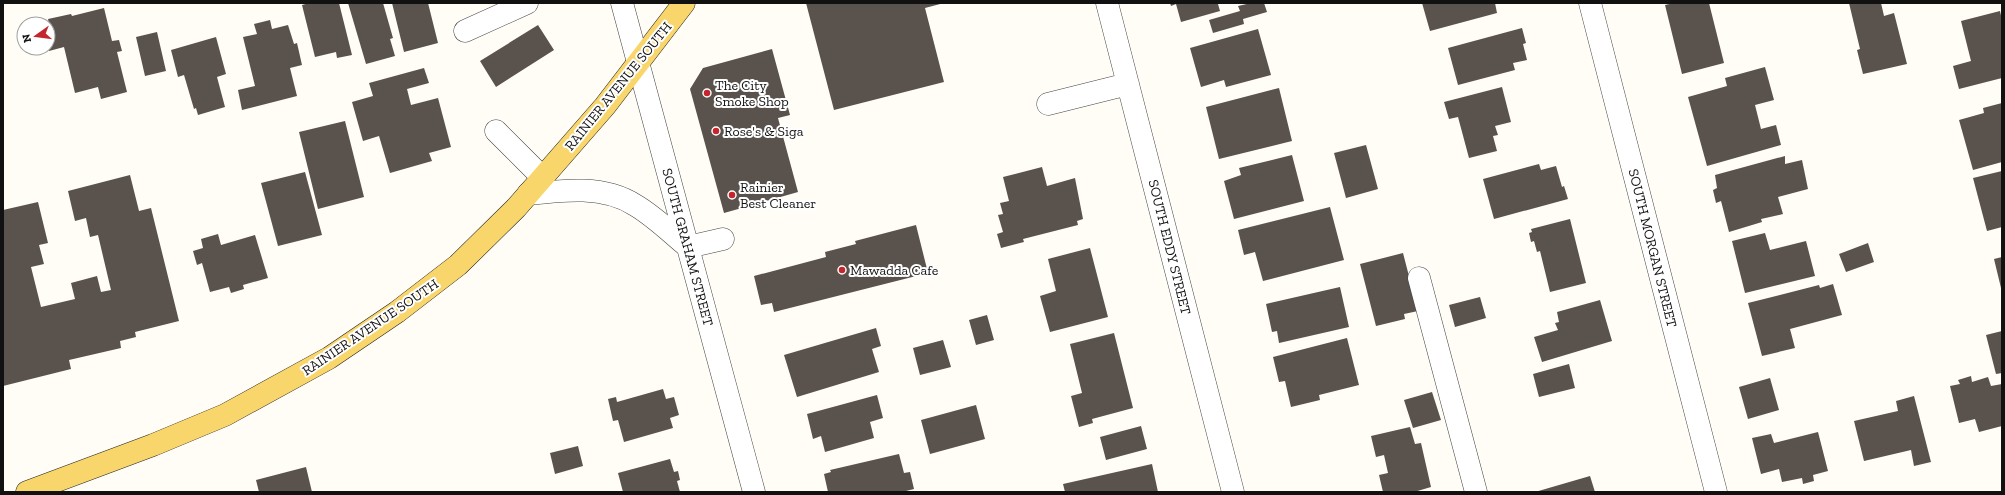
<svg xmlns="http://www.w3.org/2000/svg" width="2005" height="495" viewBox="0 0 2005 495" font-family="'Zilla Slab',serif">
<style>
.building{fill:#5a524d}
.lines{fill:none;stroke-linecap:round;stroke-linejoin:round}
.minor-casing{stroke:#444;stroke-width:23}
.major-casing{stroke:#222;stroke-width:23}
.minor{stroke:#fff;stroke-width:22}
.major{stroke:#f9d66b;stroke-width:22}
.poi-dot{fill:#c4262e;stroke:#fff;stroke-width:1.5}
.labels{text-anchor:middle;stroke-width:4;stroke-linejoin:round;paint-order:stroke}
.poi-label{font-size:14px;fill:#111;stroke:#fff;text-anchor:start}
.street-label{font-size:14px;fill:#111;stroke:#fff}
</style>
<rect width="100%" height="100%" fill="#fffdf5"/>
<path class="building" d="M309 3H339L352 55 337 58 336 52 315 57 302 5Z
M348 3H383L393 38 390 39 395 56 366 64Z
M392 3H428L438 43 404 52Z
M806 3H944L925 8 944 82 834 110Z
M1170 3H1222L1218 4 1220 11 1181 22 1176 4 1171 6Z
M1251 3H1264L1267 12 1243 19 1244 24 1213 33 1209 20 1240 11 1238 6Z
M1422 3H1495L1497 13 1430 31Z
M1674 3H1709L1724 63 1682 74 1665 5Z
M1849 3H1881L1884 16 1894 13 1907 64 1863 74 1857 50 1860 49Z
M104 8 112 41 119 40 122 51 117 52 127 92 101 99 98 87 75 93 64 47 49 51 48 24H49L48 19 71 14 72 16Z
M2000 11 2002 20V78L1959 89 1953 66 1971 61 1961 21Z
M270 20 272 29 288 25 294 44 297 43 302 65 290 68 297 96 242 110 238 90 255 86 243 37 257 34 254 24Z
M538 25 554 50 496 87 480 61Z
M1522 28 1526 43 1523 44 1527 60 1513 63 1515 70 1458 85 1448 48Z
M1258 29 1271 75 1226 87 1224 80 1201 87 1190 48Z
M157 32 166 71 145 76 136 37Z
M216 37 226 74 217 77 225 107 198 115 196 108 194 109 184 75 178 77 171 50Z
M772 49 790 115 778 118 798 192 724 213 690 89 703 68Z
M1765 67 1774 100 1755 105 1761 129 1776 125 1781 145 1707 166 1688 97 1727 86 1725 78Z
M424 68 429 83 407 89 411 105 438 98 451 147 429 153 432 161 390 173 379 136 363 141 352 102 373 96 369 83Z
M1502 87 1511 122 1495 126 1498 135 1493 136 1497 151 1469 158 1458 117 1449 119 1444 102Z
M1279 88 1292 141 1219 159 1206 107Z
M2002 103V162L1973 170 1959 120 1984 113 1983 108Z
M345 121 364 197 318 209 299 132Z
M1366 145 1378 189 1346 198 1334 153Z
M1292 155 1304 201 1234 219 1224 181 1241 175 1239 168Z
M1785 156V164L1802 160 1808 189 1778 197 1783 214 1761 219 1762 222 1729 232 1721 201 1716 203 1713 190 1717 188 1715 175Z
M1539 164 1541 170 1556 166 1562 187 1564 186 1568 199 1494 219 1483 179Z
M1042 167 1047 186 1075 178 1083 219 1077 221 1078 225 1023 239 1024 242 1001 248 997 234 1003 232 998 215 1003 214 1000 203 1009 201 1003 177Z
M2002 171V227L1987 231 1973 178Z
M305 172 322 235 278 246 261 183Z
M130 175 139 211 151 208 179 321 135 332 136 337 120 341 121 348 69 360 71 369 3 386V210L38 202 48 243 39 245 44 264 31 267 41 307 75 299 71 283 97 276 101 292 111 290 98 235 90 237 86 218 75 221 68 191Z
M1330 207 1344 260 1263 281 1255 252 1244 255 1238 230Z
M1570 219 1586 283 1550 292 1540 251 1537 252 1534 241 1531 242 1529 233 1532 232 1531 229Z
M916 225 928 273 774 312 772 303 761 305 754 276 826 257 825 252 856 244 855 241Z
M1765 233 1770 250 1806 241 1815 276 1745 293 1732 241Z
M218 234 221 245 255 235 268 278 243 285 244 289 231 293 229 287 210 292 202 263 197 265 193 251 203 248 201 239Z
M1868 243 1874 262 1846 272 1839 254Z
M1090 248 1108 317 1050 332 1040 296 1056 291 1048 259Z
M1403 253 1418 311 1404 314 1405 319 1376 326 1360 264Z
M2002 257V287L2001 288 1994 259Z
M1833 284 1842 315 1790 329 1795 348 1762 356 1748 303 1819 285 1820 288Z
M1340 287 1349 327 1279 343 1277 331 1272 332 1266 304Z
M1480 297 1486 318 1455 327 1449 305Z
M1600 300 1612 341 1542 362 1534 337 1558 330 1555 323 1559 322 1557 312Z
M987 315 994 340 976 345 969 320Z
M876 328 881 346 872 349 879 372 797 397 784 355Z
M2002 331V373L1996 374 1986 335Z
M1114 333 1133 408 1092 419 1093 423 1079 427 1071 396 1082 393 1070 344Z
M1347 338 1359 385 1319 395 1320 400 1291 407 1285 381 1279 382 1273 357Z
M943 340 951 367 920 375 913 348Z
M1569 364 1575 388 1539 397 1533 374Z
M1971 376 1972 382 1988 377 1991 386 2002 384V426L1979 432 1975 419 1959 423 1950 386 1960 384 1958 380Z
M1770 378 1779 410 1748 419 1739 387Z
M663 389 666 399 674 397 679 415 670 418 673 428 624 442 618 420 613 421 608 399 616 397 617 402Z
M1432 392 1441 420 1413 428 1404 400Z
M877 395 883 418 870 422 874 438 825 452 821 436 813 439 807 414Z
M1914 396 1931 462 1914 466 1911 450 1864 461 1854 421 1898 411 1896 401Z
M976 405 985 439 930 454 921 420Z
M1141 426 1147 449 1106 460 1100 437Z
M1410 427 1415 444 1421 443 1431 487 1414 492H1383L1379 475 1388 473 1384 455 1376 457 1371 436Z
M1818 432 1828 471 1813 475 1814 481 1803 484 1802 478 1782 482 1779 469 1761 474 1752 438 1771 434 1774 443Z
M578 446 583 466 555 474 550 453Z
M899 454 904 473 910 472 914 489 902 492H828L824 474 831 472 830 470Z
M670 459 674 472 678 471 680 480 677 481 680 492H623L618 473Z
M1152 464 1158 492H1065L1063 484Z
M306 467 312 492H259L256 480Z
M1590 476 1595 492H1535Z"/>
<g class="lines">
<defs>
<path id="minor" d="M622 3 754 492
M1107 3 1233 492
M1590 3 1716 492
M465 31 527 3
M1048 104 1128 84
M496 131 542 177
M528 194C563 190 604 185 635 205 654 216 671 233 688 247L723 239
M1419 278 1476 492"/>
<path id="major" d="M27 492 153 445 225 415 329 358 397 312 458 265 516 208 605 106 684 3"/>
</defs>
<use href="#minor" class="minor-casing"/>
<use href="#major" class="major-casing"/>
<use href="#minor" class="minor"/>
<use href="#major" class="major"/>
</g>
<g class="poi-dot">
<circle cx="707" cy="93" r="4"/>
<circle cx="716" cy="131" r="4"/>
<circle cx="732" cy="195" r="4"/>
<circle cx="842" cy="270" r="4"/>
</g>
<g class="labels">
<g class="poi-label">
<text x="715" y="90">The City<tspan x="715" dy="16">Smoke Shop</tspan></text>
<text x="724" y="136">Rose's &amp; Siga</text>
<text x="740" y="192">Rainier<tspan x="740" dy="16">Best Cleaner</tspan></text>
<text x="850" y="275">Mawadda Cafe</text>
</g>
<g class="street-label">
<text transform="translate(618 86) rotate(-51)" y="5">RAINIER AVENUE SOUTH</text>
<text transform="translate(688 247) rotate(75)" y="5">SOUTH GRAHAM STREET</text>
<text transform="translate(1170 247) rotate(76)" y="5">SOUTH EDDY STREET</text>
<text transform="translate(1653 248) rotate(76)" y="5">SOUTH MORGAN STREET</text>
<text transform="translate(370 327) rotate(-34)" y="5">RAINIER AVENUE SOUTH</text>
</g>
</g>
<rect width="2005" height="495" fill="none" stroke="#111111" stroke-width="8"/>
<g transform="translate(36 36) rotate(256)"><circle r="19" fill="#ffffff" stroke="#a0a0a0"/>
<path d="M0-3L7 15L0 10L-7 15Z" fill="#c4262e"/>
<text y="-6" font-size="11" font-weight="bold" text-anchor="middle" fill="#111111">N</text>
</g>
</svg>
